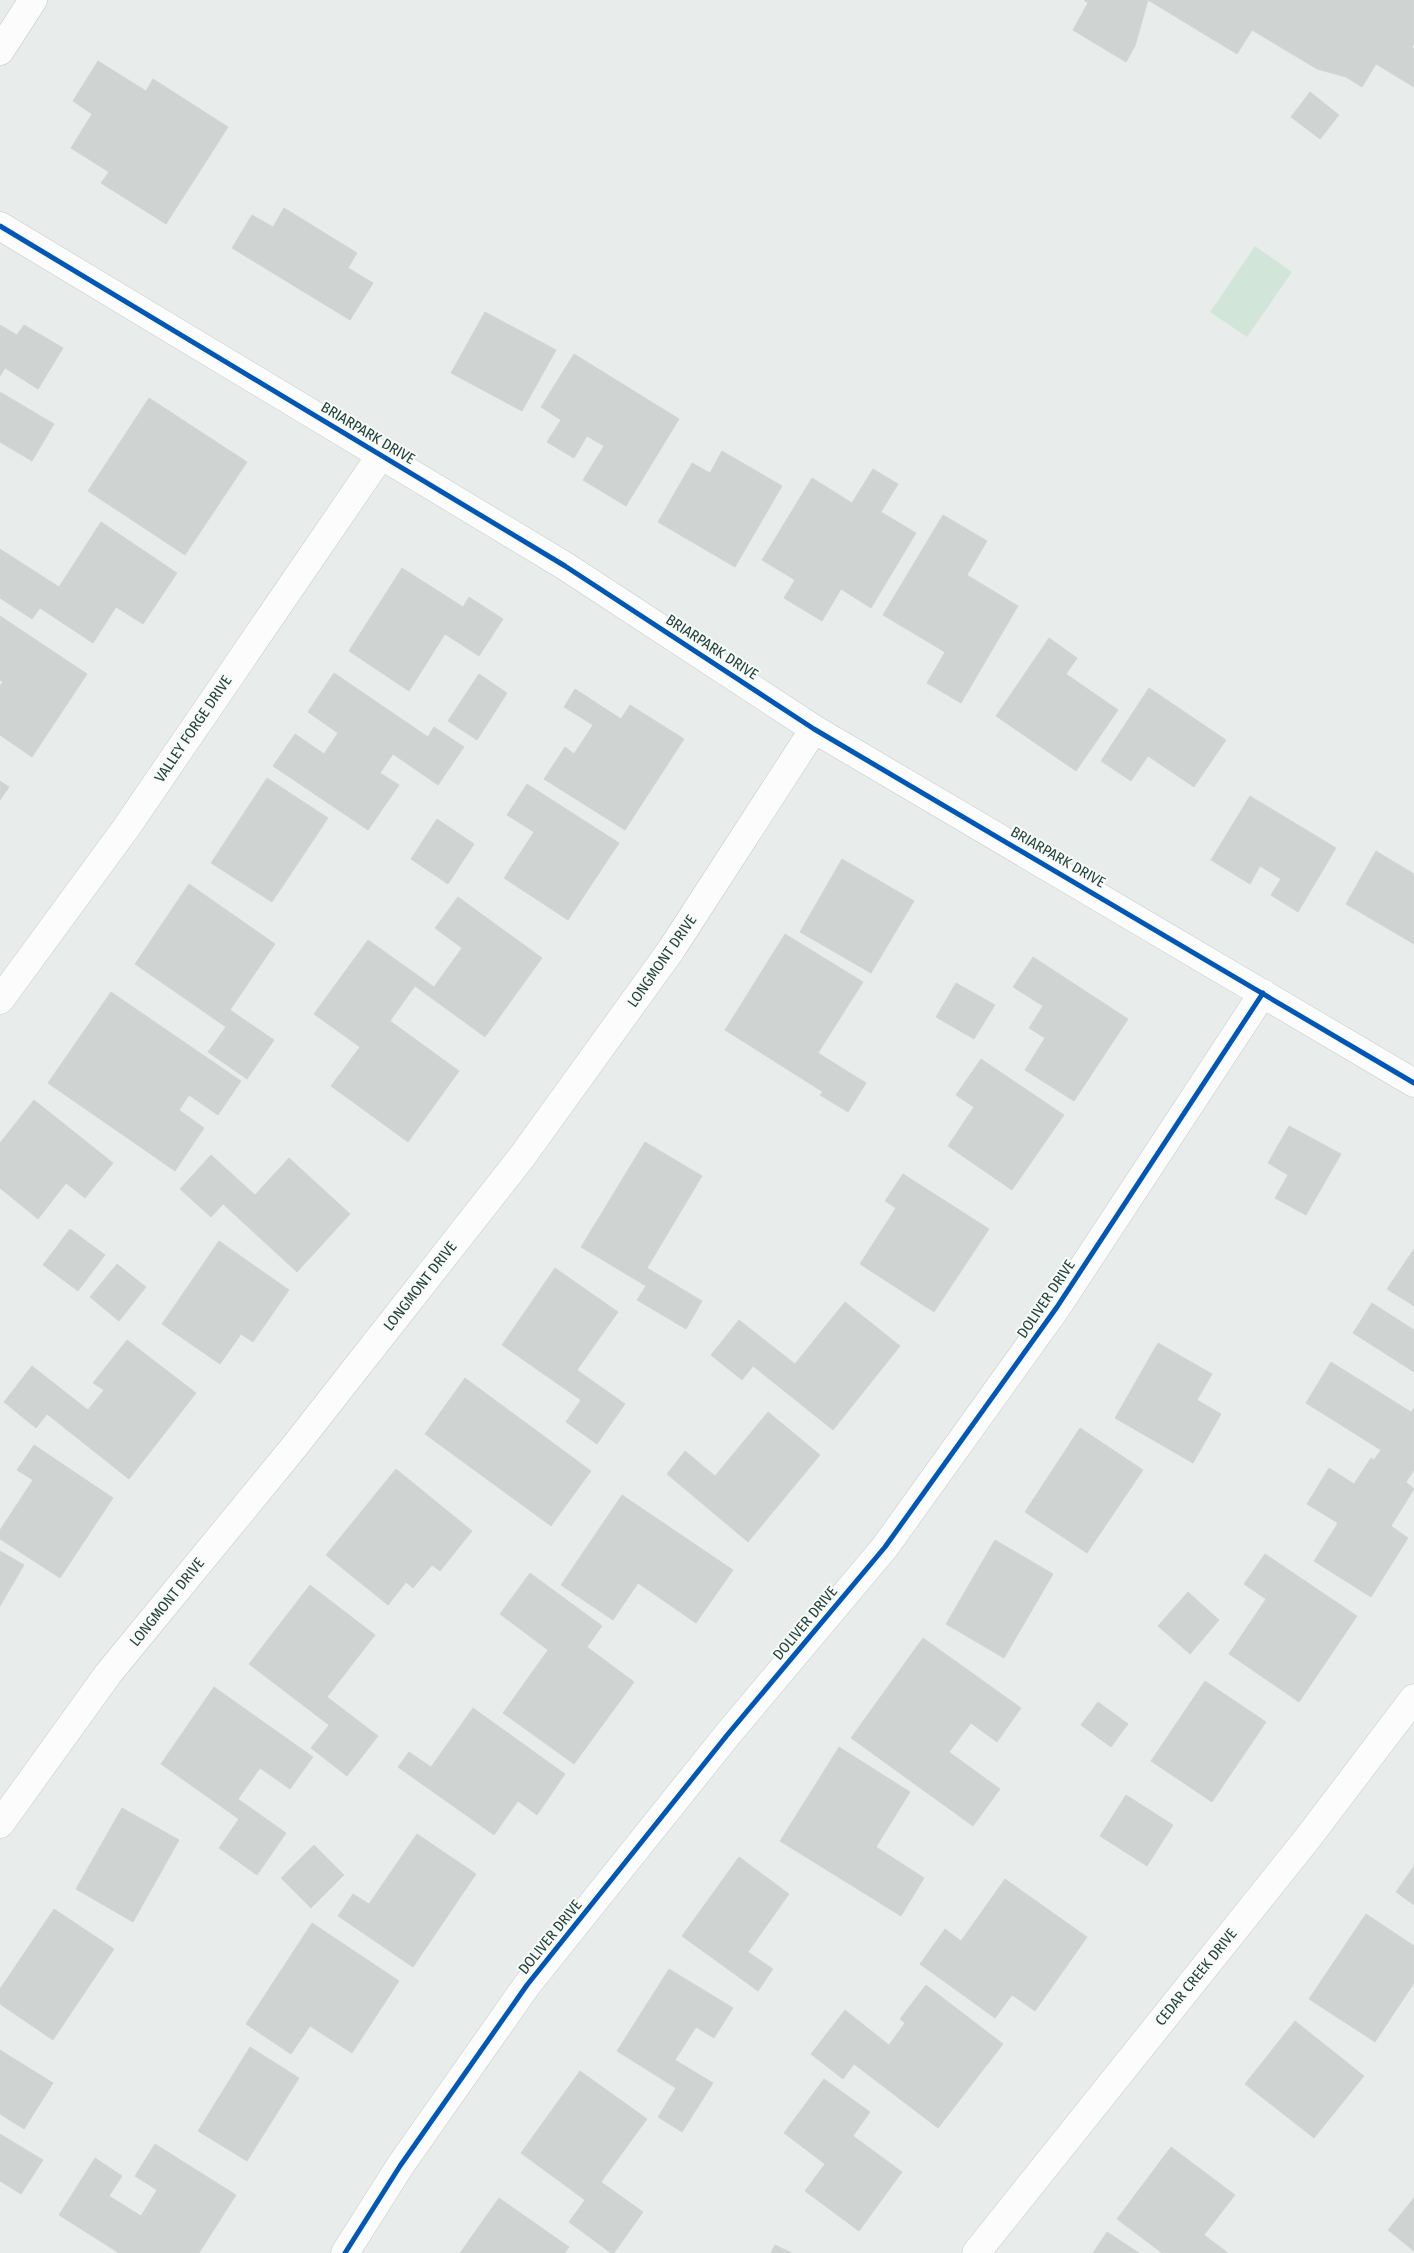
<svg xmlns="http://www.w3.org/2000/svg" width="1414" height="2253" viewBox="0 0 1414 2253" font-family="'Fira Sans Condensed',sans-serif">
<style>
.green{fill:#d1e6d8}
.building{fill:#cfd4d2;stroke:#d1d6d4}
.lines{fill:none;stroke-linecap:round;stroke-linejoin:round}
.minor-casing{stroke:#c5cac8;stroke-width:29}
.minor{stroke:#fcfcfc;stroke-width:28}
.cycleway-casing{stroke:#f7fbf9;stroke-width:8}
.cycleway{stroke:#0057b8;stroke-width:5}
.labels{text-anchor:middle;stroke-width:4;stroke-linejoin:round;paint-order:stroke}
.street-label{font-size:15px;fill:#24423a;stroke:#f7fbf9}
</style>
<rect width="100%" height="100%" fill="#e8edeb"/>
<path class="green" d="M1255 246 1292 272 1247 337 1210 312Z"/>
<path class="building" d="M1084 0H1414V44L1412 47 1414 49V87L1376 64 1362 87 1346 77 1317 69 1252 30 1237 54 1148 0 1135 46 1126 62 1073 30 1088 3Z
M98 61 146 91 153 79 228 127 166 224 101 183 109 172 71 148 92 114 73 101Z
M1310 92 1339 115 1320 139 1291 117Z
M284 208 357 253 348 268 373 283 350 320 232 248 252 215 273 227Z
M485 312 556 350 522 411 451 373Z
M0 325 17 335 24 325 63 348 38 389 5 368 0 376Z
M574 354 679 419 626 506 583 480 604 446 587 436 574 458 547 442 561 420 541 407Z
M0 392 54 424 32 461 0 442Z
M149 398 247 462 185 555 88 491Z
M722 451 782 486 735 567 658 522 692 463 710 473Z
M873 469 898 484 881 512 916 533 871 608 841 589 822 621 784 598 795 580 762 560 812 478 852 503Z
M943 515 987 541 967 575 1018 606 961 703 927 683 945 652 883 615Z
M101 522 177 573 143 624 116 607 93 643 40 608 32 619 0 598V549L59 587Z
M402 568 463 607 469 597 503 619 479 656 445 634 409 691 349 651Z
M0 616 87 674 32 757 0 735V686L3 682 0 680Z
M1049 638 1077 658 1066 674 1118 710 1076 771 996 716Z
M334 673 428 737 434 727 464 747 438 785 393 754 380 773 399 785 368 830 273 766 295 734 324 754 338 733 308 712Z
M479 674 507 693 477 740 448 721Z
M1149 688 1226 740 1194 787 1148 756 1131 781 1101 761Z
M575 689 621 719 630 705 684 739 625 830 544 779 565 747 574 754 593 725 564 707Z
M267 778 328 818 272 902 211 863Z
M0 781 9 787 0 800Z
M527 784 619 843 568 920 504 878 534 832 507 815Z
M1250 796 1336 848 1298 912 1271 895 1281 879 1260 866 1250 884 1211 860Z
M437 819 474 844 448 884 411 859Z
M1376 851 1414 874V944L1346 904Z
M842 859 914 901 871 973 800 932Z
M189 884 275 944 230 1010 274 1040 247 1079 208 1052 226 1027 135 964Z
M458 897 542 958 485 1037 415 986 390 1021 459 1071 408 1142 331 1086 360 1047 314 1014 368 940 434 987 462 948 435 928Z
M785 934 863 982 818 1053 866 1083 848 1112 820 1095 823 1092 725 1030Z
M1033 957 1128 1019 1074 1101 1025 1070 1045 1038 1029 1028 1043 1006 1013 987Z
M956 983 995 1005 974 1039 936 1017Z
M111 992 241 1081 218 1115 189 1095 179 1110 204 1128 175 1171 48 1083Z
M981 1059 1064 1115 1012 1190 948 1146 974 1107 956 1095Z
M34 1100 113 1163 85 1198 66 1183 38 1219 0 1188V1143Z
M1289 1126 1341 1154 1306 1215 1275 1198 1288 1175 1268 1163Z
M645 1142 702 1176 647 1268 702 1301 686 1329 637 1300 646 1286 581 1247Z
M211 1155 255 1195 289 1158 350 1214 297 1272 223 1204 211 1217 180 1189Z
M903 1174 989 1229 934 1312 860 1264 896 1208 885 1201Z
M70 1229 105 1255 78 1291 43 1265Z
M219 1241 289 1290 253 1342 241 1334 220 1364 162 1324Z
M1414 1249V1306L1387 1289Z
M117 1264 146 1287 119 1321 90 1297Z
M555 1268 618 1312 577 1370 625 1404 597 1444 566 1422 581 1400 502 1345Z
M845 1302 900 1346 833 1430 753 1366 742 1380 711 1355 739 1320 795 1364Z
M1372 1303 1414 1330V1372L1353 1333Z
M127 1340 196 1393 129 1479 47 1414 36 1428 4 1402 32 1366 88 1410 104 1390 93 1383Z
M1158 1343 1212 1374 1197 1400 1221 1414 1193 1463 1115 1418Z
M1331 1362 1411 1412 1414 1408V1470L1406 1482 1414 1489 1391 1526 1408 1538 1371 1597 1314 1561 1338 1523 1307 1504 1329 1468 1354 1484 1371 1458 1374 1460 1381 1450 1306 1403Z
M465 1378 591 1471 551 1526 425 1434Z
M768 1412 820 1455 748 1542 667 1474 685 1451 715 1476Z
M1080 1428 1143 1470 1087 1553 1025 1512Z
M34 1445 113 1498 60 1578 0 1539V1530L33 1480 17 1470Z
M396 1469 472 1531 440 1571 432 1565 413 1588 406 1582 388 1605 326 1555Z
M622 1495 733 1570 696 1623 638 1583 613 1620 561 1585Z
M995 1540 1053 1574 1004 1658 946 1624Z
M0 1551 24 1565 0 1606Z
M1265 1554 1357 1616 1299 1702 1229 1654 1266 1599 1244 1584Z
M530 1573 602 1626 587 1647 634 1682 574 1764 503 1713 548 1650 500 1614Z
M310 1585 375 1635 327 1697 378 1736 347 1776 311 1748 329 1725 249 1664Z
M1188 1592 1219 1620 1190 1654 1158 1626Z
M923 1638 1021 1708 997 1742 971 1723 949 1752 1000 1789 973 1826 851 1738Z
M1205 1681 1266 1722 1212 1802 1151 1761Z
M214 1687 313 1757 290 1789 260 1768 238 1799 286 1833 257 1875 219 1848 239 1819 161 1764Z
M1098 1702 1128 1724 1111 1747 1081 1725Z
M473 1708 565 1774 537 1815 518 1801 494 1835 398 1767 409 1752 431 1767Z
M839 1747 910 1792 876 1847 924 1878 901 1916 780 1841Z
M1126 1795 1173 1825 1147 1866 1100 1836Z
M122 1808 179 1840 133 1922 76 1889Z
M417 1834 476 1874 413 1967 338 1916 353 1894 369 1904Z
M314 1845 344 1875 311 1908 281 1878Z
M739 1857 789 1894 748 1952 773 1969 758 1991 682 1936Z
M1414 1866V1905L1396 1892Z
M1005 1879 1087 1937 1035 2011 1012 1995 995 2018 920 1964 945 1929 961 1941Z
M54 1909 114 1949 53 2040 0 2004V1989Z
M1366 1914 1414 1946V1983L1375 2042 1309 1999Z
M312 1923 399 1981 352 2053 310 2026 291 2054 246 2024Z
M669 1969 733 2008 714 2038 696 2027 675 2060 713 2083 682 2132 658 2117 676 2088 617 2051Z
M926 1985 1003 2044 938 2128 854 2064 843 2079 811 2054 845 2010 889 2045 905 2023 900 2019Z
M1295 2021 1364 2076 1314 2138 1245 2084Z
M250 2047 299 2078 247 2161 198 2131Z
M0 2050 53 2083 24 2129 0 2114Z
M580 2071 647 2119 601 2182 643 2212 614 2253H611L569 2222 585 2200 521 2153Z
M824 2079 870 2112 853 2136 902 2172 859 2231 805 2191 825 2164 784 2133Z
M0 2134 43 2160 21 2194 0 2181Z
M155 2144 236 2195 199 2253H119L59 2215 95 2158 122 2176 109 2196 141 2216 157 2190 135 2176Z
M1171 2147 1235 2195 1204 2235 1228 2253H1162L1117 2219Z
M499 2198 569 2247 565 2253H460Z
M1414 2198V2251L1388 2230Z
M1107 2232 1139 2253H1093Z
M775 2245 792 2253H771Z"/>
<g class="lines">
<defs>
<path id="minor" d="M0 51 33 0
M0 226 565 566 814 729 1414 1083
M0 1000 126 828 381 455
M0 1824 108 1674 294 1447 521 1158 671 950 814 729
M345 2253 400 2166 527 1985 728 1734 885 1547 1057 1307 1263 993
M976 2253 1307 1839 1414 1698"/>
</defs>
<use href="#minor" class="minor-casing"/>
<use href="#minor" class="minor"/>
<defs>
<path id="cycleway" d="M0 226 565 566 814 729 1414 1083
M345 2253 400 2166 527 1985 728 1734 885 1547 1057 1307 1263 993"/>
</defs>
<use href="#cycleway" class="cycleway-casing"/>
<use href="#cycleway" class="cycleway"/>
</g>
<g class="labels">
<g class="street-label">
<text transform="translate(368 433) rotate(31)" y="5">BRIARPARK DRIVE</text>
<text transform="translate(712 647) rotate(33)" y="5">BRIARPARK DRIVE</text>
<text transform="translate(193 729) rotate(-56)" y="5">VALLEY FORGE DRIVE</text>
<text transform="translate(1058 857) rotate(30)" y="5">BRIARPARK DRIVE</text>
<text transform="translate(662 961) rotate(-55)" y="5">LONGMONT DRIVE</text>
<text transform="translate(420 1286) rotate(-52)" y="5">LONGMONT DRIVE</text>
<text transform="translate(1046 1299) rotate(-56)" y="5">DOLIVER DRIVE</text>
<text transform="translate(167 1602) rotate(-51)" y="5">LONGMONT DRIVE</text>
<text transform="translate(805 1623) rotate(-50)" y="5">DOLIVER DRIVE</text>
<text transform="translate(550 1937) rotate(-51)" y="5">DOLIVER DRIVE</text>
<text transform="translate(1196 1977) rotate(-51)" y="5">CEDAR CREEK DRIVE</text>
</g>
</g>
</svg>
